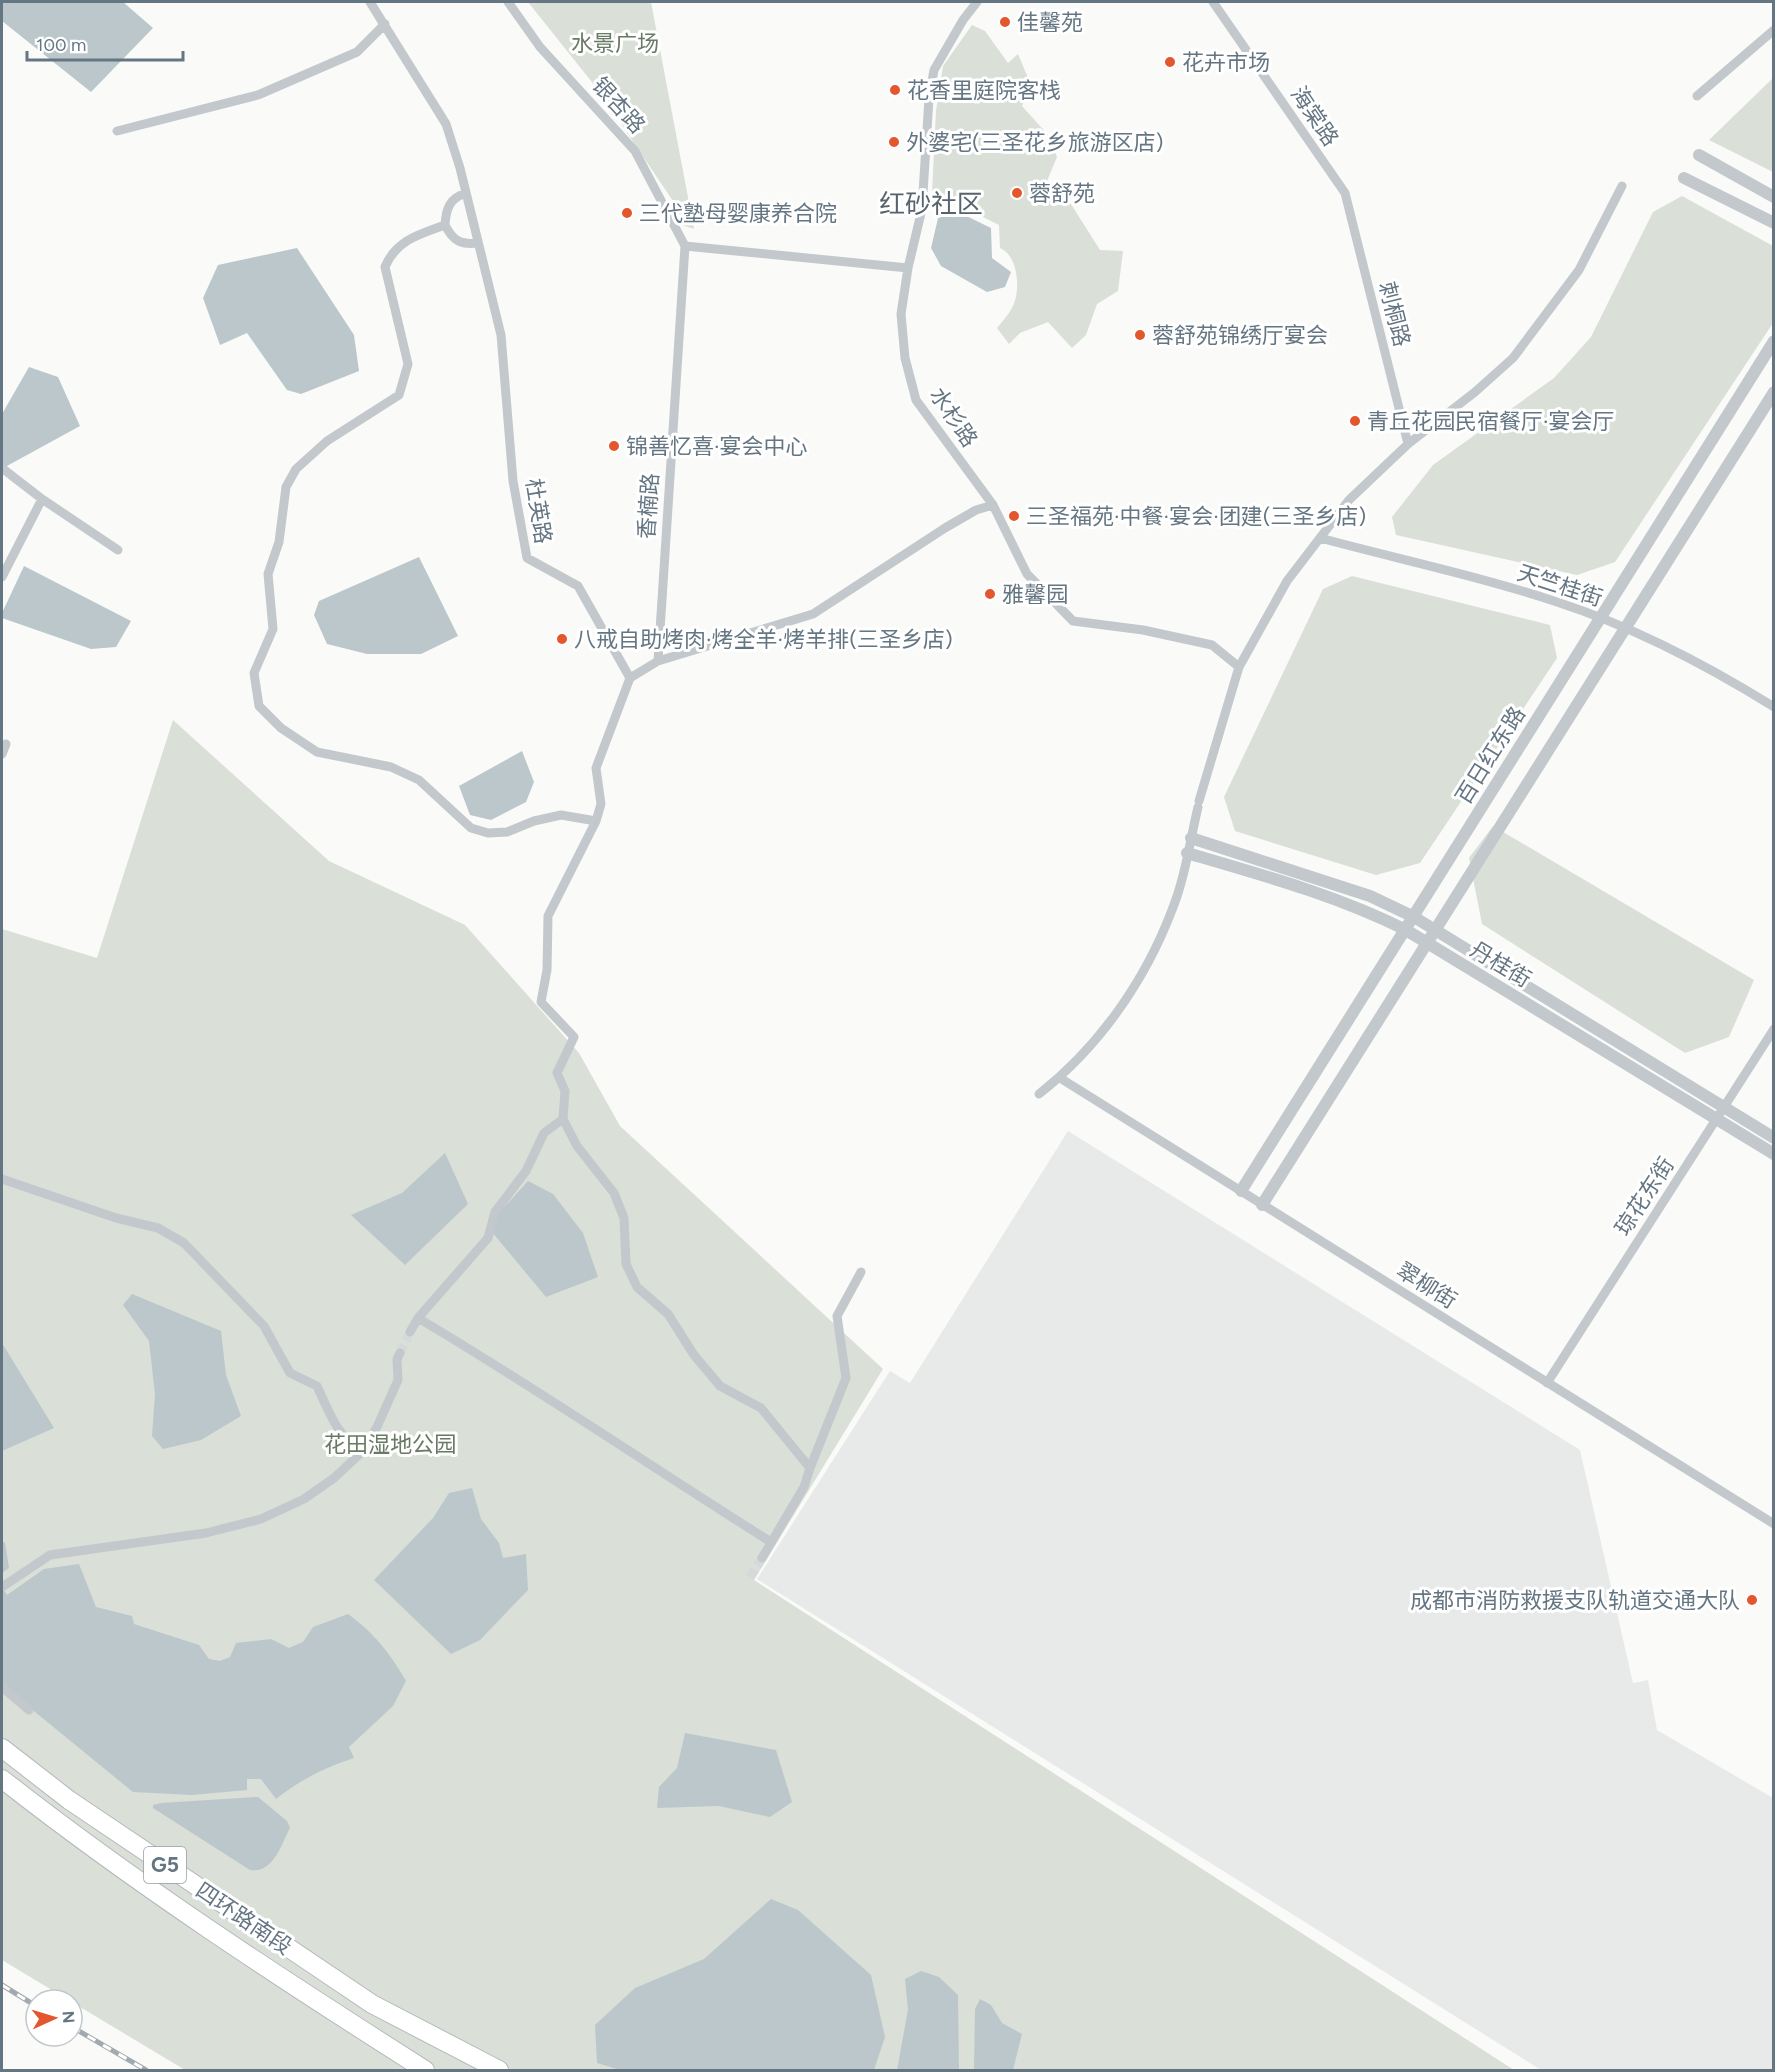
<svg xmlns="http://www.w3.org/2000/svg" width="1775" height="2072" viewBox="0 0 1775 2072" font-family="Figtree,'Noto Sans SC',sans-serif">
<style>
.built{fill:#e8e9e9}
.green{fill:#dadfd7}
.water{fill:#bbc7cb}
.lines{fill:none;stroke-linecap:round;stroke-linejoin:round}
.minor-tunnel{stroke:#d5d9db;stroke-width:9;stroke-dasharray:9 4.5;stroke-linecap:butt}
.motorway-casing{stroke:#b4b9bd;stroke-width:20}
.minor{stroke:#c3c8cc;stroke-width:9}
.tertiary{stroke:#c3c8cc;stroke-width:12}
.motorway{stroke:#fff;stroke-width:18}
.rail-casing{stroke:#a2aab0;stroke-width:5}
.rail{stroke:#fff;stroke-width:3;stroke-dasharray:9;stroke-linecap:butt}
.poi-dot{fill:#e4572e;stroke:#fff;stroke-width:2}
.labels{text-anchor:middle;stroke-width:6;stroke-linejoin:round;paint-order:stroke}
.shield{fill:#fff;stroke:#939fa8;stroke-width:1.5}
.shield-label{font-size:21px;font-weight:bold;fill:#657683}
.poi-label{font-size:22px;fill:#657683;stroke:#fff;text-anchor:start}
.park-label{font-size:22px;fill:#687a64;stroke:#fff}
.street-label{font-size:22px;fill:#657683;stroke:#fff}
.quarter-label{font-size:26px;fill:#57646e;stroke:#fff}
</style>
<rect width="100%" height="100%" fill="#fafaf8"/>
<path class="built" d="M1068 1131 1580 1450 1633 1683 1648 1680 1657 1730 1773 1798V2070H1541L757 1579 890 1371 910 1383Z"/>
<path class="green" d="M528 2H651L694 229 682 225 675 204 599 91Z
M972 25 985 31 1008 63 1018 54 1031 85 1022 106 1049 136 1057 157 1047 181 1069 201 1100 250 1123 251 1118 291 1097 304 1086 335 1072 348 1048 322 1020 333 1009 344 997 328C1002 322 1008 315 1012 308 1021 292 1019 256 1000 248L999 225 932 192 936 111 943 66Z
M1773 78V172L1709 140Z
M1682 196 1773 246V323L1615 562 1577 575 1396 535 1392 517 1433 465 1554 378 1591 337 1653 212Z
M1352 576 1550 625 1557 658 1420 863 1376 875 1235 831 1224 797 1323 589Z
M173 720 329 861 465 925 579 1053 620 1126 883 1369 754 1580 1514 2070H185L2 1960V929L97 958Z
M1493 826 1754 980 1729 1037 1685 1053 1482 924 1469 858Z"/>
<path class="water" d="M2 2H123L153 28 91 92 2 21Z
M954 210 991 228 992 258 1011 272 1005 287 987 292 941 266 931 248 939 214Z
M297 248 354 335 359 371 301 394 287 390 247 333 220 345 203 298 218 265Z
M29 367 58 377 80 426 5 467 2 463V414Z
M419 557 458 636 421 654H367L327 644 314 615 319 601Z
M24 566 131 621 116 647 91 649 2 618V613Z
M522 751 534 782 526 802 491 820 470 815 459 786Z
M445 1153 468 1204 405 1265 351 1215 402 1193Z
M528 1181 553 1194 583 1233 598 1277 546 1297 492 1232 498 1214Z
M132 1294 221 1331 226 1375 241 1416 201 1440 163 1449 152 1436 155 1394 149 1341 123 1305Z
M2 1343 54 1428 2 1451Z
M472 1488 481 1519 499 1543 503 1558 526 1554 528 1590 480 1640 451 1654 374 1580 433 1518 449 1493Z
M2 1541 5 1543 9 1568 2 1573Z
M79 1564 96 1607 132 1616 134 1624 199 1645 209 1659 220 1661 230 1657 236 1643 271 1639 289 1648 303 1642 313 1627 348 1614C374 1633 390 1653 406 1681L393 1706 349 1747 354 1758C325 1767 300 1780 276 1799L261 1779H247V1790L192 1795 133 1792 2 1685V1587L7 1595 44 1569Z
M685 1733 776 1750 792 1802 770 1817 719 1806 657 1808 659 1787 677 1768Z
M258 1797 287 1821 290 1828C281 1845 273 1874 250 1870L153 1808V1805L161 1803Z
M771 1899 798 1910 871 1975 885 2037 874 2070H620L597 2063 595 2025 635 1988 704 1959Z
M921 1971 939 1977 958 1995 959 2070H897L908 2010 905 1979Z
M980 1999 991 2005 1002 2023 1022 2034 1013 2070H974L975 2009Z"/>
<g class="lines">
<path class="minor-tunnel" d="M400 1353 410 1332
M750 1577 762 1558"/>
<defs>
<path id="motorway" d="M2 1748 69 1800 372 2004 499 2070
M2 1779C137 1885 280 1978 425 2070"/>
</defs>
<use href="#motorway" class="motorway-casing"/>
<path class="minor" d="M370 2 446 124 460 168 501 335 513 481 527 558 578 586 630 678 658 661 813 614 945 528 976 510 993 505
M508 2 540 47 635 151 685 246 658 661
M977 2 963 20 934 70 929 98 922 209 908 268 901 314 905 358 916 400 993 505 1027 574 1073 621 1143 630 1212 645 1239 667
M1213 2 1345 193 1408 444
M1697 96 1774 30
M117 131 258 95 357 52 385 24
M466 193C450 198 446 208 445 225 453 241 461 245 478 243
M445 225C420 234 396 240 385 267L408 364 399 395 327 441 296 469 286 487 279 542 268 574 273 629 254 673 259 706 281 728 317 752 391 767 419 780 471 828 488 833 507 832 534 821 561 815 596 821
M685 246 908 268
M2 468 42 499 2 577
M42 499 118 550
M1320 538C1398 559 1479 576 1557 602 1634 627 1705 664 1774 707
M630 678 596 768 601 804 596 821 548 916 547 970 541 1002 574 1037 557 1073 565 1091 563 1119 577 1146 614 1193 624 1218 626 1264 637 1287 668 1314 694 1355 720 1386 761 1408 810 1468 804 1487 762 1558
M2 754 6 744
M1199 801 1239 667 1287 581 1349 500 1408 444 1475 392 1513 358 1579 270 1622 186
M1060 1078 1774 1524
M1039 1094C1099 1047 1145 981 1172 910 1185 878 1190 841 1198 807
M2 1179 116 1218 158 1228 184 1243 264 1326 290 1373 317 1386C329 1412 337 1437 363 1451
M418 1318 488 1238 495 1212 526 1171 544 1133 563 1119
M410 1332 418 1318C538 1389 653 1468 771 1542
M1547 1383 1774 1029
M810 1468 846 1378 837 1316 861 1272
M2 1587 50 1555 206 1533 261 1519 304 1499 334 1478 363 1451 377 1427 398 1380 397 1359 400 1353
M2 1687 29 1710"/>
<path class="tertiary" d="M1699 155 1774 197
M1684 178 1774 223
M1191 838 1370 896 1414 917 1774 1138
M1187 853C1262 875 1336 895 1406 930L1774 1154
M1241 1191 1774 341
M1262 1205 1774 392"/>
<use href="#motorway" class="motorway"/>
<defs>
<path id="rail" d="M2 1985 36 2006
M72 2027 146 2070"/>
</defs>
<use href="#rail" class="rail-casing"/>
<use href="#rail" class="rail"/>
</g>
<g class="poi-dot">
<circle cx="1005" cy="22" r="6"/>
<circle cx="1170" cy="62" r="6"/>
<circle cx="895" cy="90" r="6"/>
<circle cx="894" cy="142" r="6"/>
<circle cx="1017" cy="193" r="6"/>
<circle cx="627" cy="213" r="6"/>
<circle cx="1140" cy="335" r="6"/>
<circle cx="1355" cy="421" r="6"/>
<circle cx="614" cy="446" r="6"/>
<circle cx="1014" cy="516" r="6"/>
<circle cx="990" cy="594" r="6"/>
<circle cx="562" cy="639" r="6"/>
<circle cx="1752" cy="1600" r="6"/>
</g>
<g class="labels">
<rect class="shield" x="144" y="1847" width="42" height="36" rx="4.5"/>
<g class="shield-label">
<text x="165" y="1872">G5</text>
</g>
<g class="poi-label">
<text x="1017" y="30">佳馨苑</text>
<text x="1182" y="70">花卉市场</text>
<text x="907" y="98">花香里庭院客栈</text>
<text x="906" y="150">外婆宅(三圣花乡旅游区店)</text>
<text x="1029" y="201">蓉舒苑</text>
<text x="639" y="221">三代塾母婴康养合院</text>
<text x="1152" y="343">蓉舒苑锦绣厅宴会</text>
<text x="1367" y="429">青丘花园民宿餐厅·宴会厅</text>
<text x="626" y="454">锦善忆喜·宴会中心</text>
<text x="1026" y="524">三圣福苑·中餐·宴会·团建(三圣乡店)</text>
<text x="1002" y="602">雅馨园</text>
<text x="574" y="647">八戒自助烤肉·烤全羊·烤羊排(三圣乡店)</text>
<text x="1740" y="1608" text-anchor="end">成都市消防救援支队轨道交通大队</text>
</g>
<g class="park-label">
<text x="615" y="51">水景广场</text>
<text x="390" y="1452">花田湿地公园</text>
</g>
<g class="street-label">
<text transform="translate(619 105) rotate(48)" y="8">银杏路</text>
<text transform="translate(1315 116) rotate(56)" y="8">海棠路</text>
<text transform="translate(1395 314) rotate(76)" y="8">刺桐路</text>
<text transform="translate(954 417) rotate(56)" y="8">水杉路</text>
<text transform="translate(648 506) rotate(-86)" y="8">香楠路</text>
<text transform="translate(539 511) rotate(81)" y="8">杜英路</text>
<text transform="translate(1560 585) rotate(18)" y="8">天竺桂街</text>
<text transform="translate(1490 755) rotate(-58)" y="8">百日红东路</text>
<text transform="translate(1501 964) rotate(31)" y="8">丹桂街</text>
<text transform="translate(1644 1196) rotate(-57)" y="8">琼花东街</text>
<text transform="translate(1427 1285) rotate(32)" y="8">翠柳街</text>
<text transform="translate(244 1918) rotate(34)" y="8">四环路南段</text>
</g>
<g class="quarter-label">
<text x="931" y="213">红砂社区</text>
</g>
</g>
<rect width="1775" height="2072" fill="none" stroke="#657683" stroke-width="6"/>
<g transform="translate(54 2018) rotate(86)"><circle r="28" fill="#ffffff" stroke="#c1c8cd" stroke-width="1.5"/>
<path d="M0-4.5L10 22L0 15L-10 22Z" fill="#e4572e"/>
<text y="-9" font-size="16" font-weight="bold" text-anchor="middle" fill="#657683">N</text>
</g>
<path d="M27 51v9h156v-9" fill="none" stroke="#657683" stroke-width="3"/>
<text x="36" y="51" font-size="18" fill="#657683" stroke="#ffffff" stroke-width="4.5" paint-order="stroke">100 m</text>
</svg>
